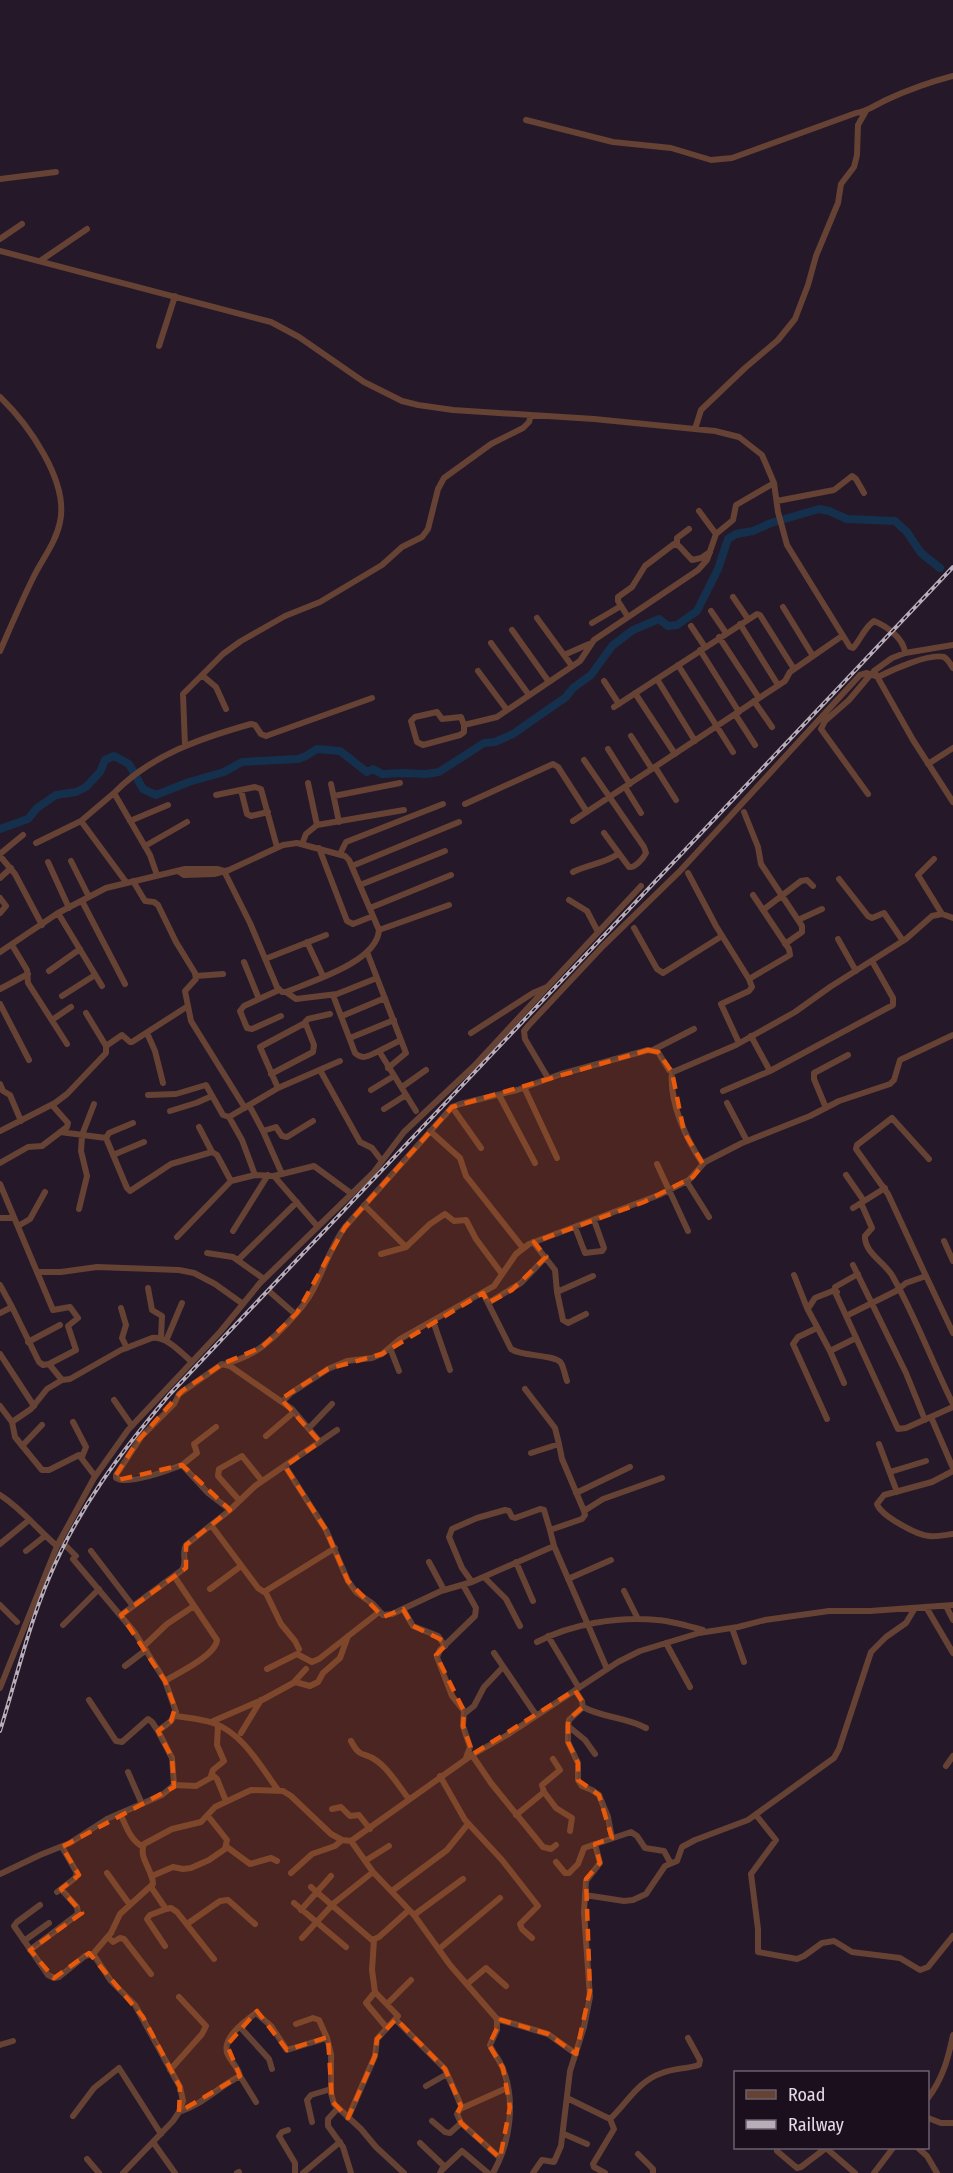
<svg xmlns="http://www.w3.org/2000/svg" width="953" height="2173" viewBox="0 0 953 2173" font-family="'Fira Sans Condensed',sans-serif">
<style>
.lines{fill:none;stroke-linecap:round;stroke-linejoin:round}
.river{stroke:#15304c;stroke-width:8}
.minor{stroke:#654234;stroke-width:6}
.rail-casing{stroke:#b8aeba;stroke-width:4}
.rail{stroke:#1b0f1e;stroke-width:1.5;stroke-dasharray:4.5;stroke-linecap:butt}
.marked{fill:#e8590c;fill-opacity:0.2;stroke:#e8590c;stroke-width:4.5;stroke-dasharray:12 8;stroke-linejoin:round}
</style>
<rect width="100%" height="100%" fill="#251828"/>
<g class="lines">
<path class="river" d="M0 829 28 819 37 808 56 795 76 792 86 787 100 772 105 760 114 756 129 764 143 789 156 795 189 782 224 772 242 762 298 759 306 756 317 749 340 751 367 772 373 769 382 774 403 773 426 774 439 772 484 743 495 742 513 734 566 697 573 688 591 675 612 646 633 630 659 619 668 626 677 625 697 611 718 569 728 539 736 534 753 531 771 523 819 509 829 511 847 519 895 521 907 532 921 553 940 568"/>
<path class="minor" d="M526 120 613 142 671 148 711 160 732 158 856 113C867 112 875 105 886 100 908 90 930 82 953 76
M0 179 56 172
M0 239 22 224
M0 251 271 322 299 337 364 382 402 401 418 405 453 410 594 419 715 431 739 437 762 455 774 483 778 512 787 545 850 647 853 648C861 639 864 628 874 621 886 626 904 638 905 653L892 658 874 671 913 740 953 802
M40 261 87 229
M159 346 175 296
M0 397C28 424 69 481 60 522 56 542 43 558 34 576 22 600 11 626 0 651
M695 429 701 410 745 368 778 340 795 319 808 285 816 256 838 203 841 184 854 167 857 155 858 125 866 111
M777 501 834 490 852 476 856 479 864 493
M699 511 716 534
M677 544V538L689 529
M733 597 748 619
M783 607 813 656
M711 611 726 633
M628 617 618 601V597L632 587 645 566 674 544 679 546 692 560 701 558 710 552
M537 618 572 666
M592 623 621 606
M740 624 778 685
M691 626 705 647
M512 630 549 682
M719 637 759 698
M491 643 529 695
M700 650 739 712
M905 653 953 645
M564 655 589 644
M678 665 733 752
M478 671 507 710
M203 676 216 687 226 709
M657 679 695 741
M604 681 619 704
M635 693 675 754
M754 701 772 727
M614 707 757 614 760 615 794 669
M735 714 755 745
M464 725 461 717 442 719 437 712 415 717 411 721 417 742 423 745 460 735 464 732V725L497 717 580 661 594 640 698 570 707 560 716 534 733 520 736 505 774 483
M631 736 652 769
M185 746 183 694 223 654 241 641 285 616 320 602 382 565 402 547 422 537 428 529 438 489 444 478 491 444 523 428 529 422 531 415
M608 749 630 784
M584 760 644 847 646 853C643 859 635 868 629 867L604 833
M928 764 953 748
M655 767 676 800
M308 783 317 825
M331 784 339 822
M625 787 641 813
M241 790 247 814 251 816 268 812
M868 794 821 729 825 721 849 700 871 674
M216 795 255 787 261 789 277 847
M334 796 400 783
M465 804 553 764 558 767 587 812
M744 812 758 847 761 864 802 926V932L785 944
M81 821 126 882
M130 821 168 805
M573 821 785 681 790 672 842 636
M36 843 81 821 114 793
M302 844 306 834 317 825 404 810
M145 846 187 822
M319 848 347 921 353 924 373 916
M0 854 23 835
M340 854 346 842 443 804
M0 856 15 874 42 925
M934 859 918 875 942 914
M71 861 89 897
M48 862 69 908
M352 866 459 822
M178 871 184 875 214 874 229 870 283 845 297 843 345 856 349 860 379 930C377 962 312 981 286 992L296 999 337 994 377 978
M573 872C588 864 604 864 618 854
M688 873 716 926 749 979
M157 875 150 855 114 793C151 755 201 738 251 724L255 725 261 734 266 736 372 698
M0 878 11 868
M839 879 868 916 872 918 884 913 903 941
M133 881 145 901 154 902 158 905 176 942 195 973 196 979 185 991 188 1006
M360 885 445 851
M0 898 6 906 0 913
M569 900 587 911 598 932
M82 901 125 984
M370 908 451 875
M763 910 801 881 807 880 813 886
M58 913 102 986
M798 920 822 909
M634 928 657 969 663 973 722 936
M379 930 449 905
M838 939 856 971
M307 942 323 976
M12 945 27 970 28 983 67 1044
M0 952 58 913 106 888 185 869H217L224 871 250 923 277 987 282 992H286
M367 952 406 1053 388 1068
M265 959 326 935
M244 962 259 999 279 990
M49 971 80 949
M196 976 223 974
M0 989 28 974
M333 995 355 1053C363 1061 370 1055 379 1051L416 1111
M62 996 95 975
M259 999 244 1006 240 1011 247 1028 252 1029 281 1016
M0 1004 29 1060
M342 1016 385 998
M52 1020 71 1007
M147 1033 155 1051 163 1083
M471 1033 533 993 547 987
M350 1038 394 1020
M739 1043 721 1004 749 991 752 987 749 979 790 955 789 949 753 895
M106 1046 122 1035 130 1042H132L188 1006 191 1021 245 1108
M653 1050 694 1029
M379 1051 401 1040
M320 1070 360 1142 372 1148 382 1161
M770 1071 893 1005V998L872 961
M672 1072C669 1102 686 1139 703 1164
M271 1074 313 1052 314 1045 305 1022 308 1019 330 1014
M548 1078 525 1039 524 1031 529 1025 603 946 680 871 860 675 867 673 878 677C892 670 929 653 944 657 948 659 951 665 953 668
M0 1084 3 1091 10 1095 21 1121
M402 1087 426 1070
M524 1087 557 1158
M278 1088 260 1047 305 1023
M371 1090 394 1076
M723 1091 770 1071 751 1036
M148 1095 176 1094 206 1085 223 1115 229 1117 278 1088 340 1061
M499 1095 535 1163
M727 1103 747 1141
M249 1105 263 1131 282 1174
M452 1107 481 1148
M826 1108 814 1079V1073L848 1055
M384 1109 406 1095
M170 1111 196 1103 212 1096
M229 1117 242 1140 255 1175
M199 1127 212 1152
M0 1131 55 1103 67 1094 106 1053V1046L86 1013
M263 1131 276 1127 282 1136 287 1137 313 1121
M430 1131 460 1158 466 1176 523 1248
M60 1132 106 1138 127 1188 130 1191 171 1164 212 1152 217 1155 231 1181
M106 1138 109 1133 133 1123
M113 1155 144 1142
M0 1163 28 1147 42 1146 67 1127 68 1123 52 1105
M657 1164 688 1231
M846 1175 864 1201
M274 1176 318 1227
M687 1182 709 1217
M0 1184 53 1310 70 1307 78 1318 68 1326 76 1350 49 1364
M861 1203 872 1228 865 1236C864 1253 886 1263 893 1277 916 1318 932 1362 953 1404
M364 1205 406 1247
M853 1208 885 1188
M79 1209 87 1176 81 1151 82 1135 94 1104
M0 1218H14
M18 1226 30 1219 45 1192
M575 1227 585 1253 602 1251 604 1248 594 1220
M233 1231 268 1175
M177 1237 231 1181 255 1175 274 1176 314 1166 352 1194
M944 1241 953 1261
M533 1242 555 1270 557 1292 563 1320 568 1323 586 1314
M207 1253 233 1257 264 1279
M381 1254 406 1247 430 1224 445 1214 454 1221 466 1220 476 1239 502 1274
M238 1260 297 1202
M853 1265 906 1373 925 1420
M37 1272H61L97 1267 179 1270 194 1273 215 1284 243 1304
M858 1274 835 1287 836 1294 898 1429 906 1428 953 1407
M794 1275 807 1308 830 1351 856 1338
M926 1276 888 1194 856 1149 857 1145 892 1118 929 1159
M0 1285 12 1307
M148 1288 152 1310 162 1316 161 1338
M270 1292 295 1314
M557 1292 593 1276
M483 1293 511 1349C522 1357 555 1354 561 1363 564 1368 565 1376 567 1381
M488 1303 521 1283 546 1257
M809 1307 815 1298 835 1290 837 1292
M121 1308 126 1325 122 1338 127 1348
M0 1313 12 1307 39 1362 43 1365 49 1364 62 1380 70 1379 121 1350 152 1338C167 1336 181 1353 192 1362
M846 1316 896 1291 906 1283 926 1276 953 1333
M433 1321 450 1370
M817 1328 798 1337 793 1344 827 1419
M166 1341 182 1303
M28 1342 60 1325
M390 1348 399 1371
M830 1351 844 1383
M0 1354 34 1406
M226 1364C234 1361 244 1358 252 1353 271 1343 303 1309 313 1290 324 1269 331 1246 345 1227L452 1107 460 1104 517 1090 561 1074 648 1050 658 1052 669 1070 673 1072 736 1045 795 1012 830 987 906 939 932 916 942 914 953 918
M525 1389 555 1428 559 1444
M114 1400 132 1426
M282 1402 291 1393 328 1369 347 1361 372 1358 382 1354 400 1339 494 1286 516 1254 529 1244 659 1195 689 1180 705 1162 742 1143 810 1116 839 1101 890 1084 894 1080 900 1060 953 1035
M0 1406 12 1422 15 1437 42 1470H49L79 1455 95 1476
M931 1417 953 1468
M12 1422 31 1409 47 1389 62 1380
M73 1422 86 1447 82 1457
M309 1428 332 1404
M266 1436 294 1412
M879 1444 897 1492
M22 1446 42 1425
M531 1453 559 1444 562 1459 584 1511 585 1515 582 1519 550 1530 554 1546
M182 1465 197 1453 194 1444 216 1427
M285 1466 326 1530 348 1581 356 1592 373 1604 383 1615 392 1614 441 1591 472 1582 554 1546 607 1669
M953 1471 932 1482 884 1495 877 1504C881 1516 917 1535 929 1536 937 1537 945 1535 953 1534
M890 1472 926 1461
M576 1493 630 1467
M0 1495C22 1509 37 1529 57 1546L0 1688
M239 1500 218 1476 219 1469 242 1456 262 1481
M230 1510 208 1493 182 1465C169 1470 128 1486 116 1478V1475L141 1437 174 1404 179 1394 222 1364 230 1366 292 1409 320 1442
M584 1511 603 1499 662 1478
M211 1525 258 1588 264 1592 335 1548
M60 1540 76 1556
M0 1544 29 1520
M57 1546 94 1478 128 1430 220 1332 260 1283 373 1173 404 1132 474 1066 641 886
M26 1551 45 1536
M91 1551 133 1606
M429 1562 444 1590
M516 1562 533 1601
M484 1577 506 1599 520 1626
M568 1579 611 1560
M472 1582 462 1568 449 1537 452 1529 477 1518 505 1510 509 1511 512 1517 515 1518 540 1509 544 1510 550 1530
M463 1585 476 1608 475 1616 440 1650 437 1657 452 1696 464 1711 463 1726 470 1747 466 1758
M210 1589 241 1566
M265 1591 281 1624 295 1641 299 1649
M624 1591 638 1619
M0 1605 17 1622
M946 1606 953 1620
M926 1607 953 1653
M403 1609 413 1626 438 1636 445 1646
M121 1615 182 1570C188 1562 181 1554 186 1545L230 1510 255 1486 337 1430
M63 1625 99 1589
M732 1628 744 1662
M548 1636 579 1688
M537 1642C571 1624 619 1616 657 1620 672 1621 688 1626 703 1630
M666 1643 690 1687
M144 1646 167 1624 194 1606
M494 1653 536 1715
M125 1666 146 1650
M267 1669 297 1654 312 1662 319 1659 379 1612
M165 1681C178 1673 216 1655 217 1640L174 1576
M294 1682 306 1669
M575 1690 582 1701 583 1707 569 1720 568 1726 585 1740 595 1754
M89 1700 116 1741 122 1742 148 1719 152 1722 158 1731
M583 1707C603 1718 626 1717 646 1728
M464 1714 474 1706 484 1687 503 1667
M175 1716C188 1718 201 1719 213 1723 243 1733 260 1766 278 1790
M211 1722 262 1700 295 1682 310 1686 318 1682 323 1673 340 1658 348 1636
M568 1726V1742L578 1763V1780L582 1786 592 1790 599 1795 608 1817 612 1838
M241 1733 261 1700
M351 1741C361 1760 364 1751 377 1761 390 1770 399 1787 409 1799
M472 1755 491 1783 543 1847 551 1849 556 1845
M946 1766 953 1756
M128 1772 142 1804
M211 1776 213 1770 224 1761 217 1745 218 1725
M440 1776 465 1820 502 1860 538 1906 520 1924 522 1929 532 1938
M174 1785 196 1786 214 1776 217 1779 226 1801
M544 1792 556 1808 572 1818 570 1831
M332 1809 341 1807 350 1816 359 1815 370 1829
M120 1813C126 1826 130 1840 143 1847
M516 1815 544 1792 542 1785 560 1770 553 1759
M756 1815 776 1840 751 1874 758 1929V1952L797 1959 804 1956 822 1943 834 1941 852 1952 900 1958 920 1970 928 1967 953 1936
M227 1847 250 1864 271 1858 277 1861
M365 1861 389 1846
M556 1862 565 1873H569L578 1864 584 1848 631 1832 637 1836 645 1848 664 1851 670 1862
M107 1873 130 1905
M291 1873 312 1854 335 1846 342 1840
M0 1874 40 1855 70 1843 107 1819 162 1795 174 1785 172 1758 158 1731 171 1721 176 1712 165 1681 135 1633 73 1559
M152 1876 173 1867 183 1869 191 1868 209 1860 225 1849 227 1840 208 1816
M151 1887 166 1909 171 1908 177 1912 214 1959
M311 1887 372 1940 379 1937 409 1910
M392 1891 447 1850 468 1824
M57 1892 75 1878 77 1873 62 1847
M585 1895 624 1901 633 1900 646 1894 665 1866 677 1861 682 1847 695 1840 748 1820 834 1758 839 1749 871 1652 886 1637 906 1623 915 1608
M294 1903 346 1947
M40 1905 17 1922 14 1926 48 1975 54 1978 59 1977 85 1956 93 1954
M301 1910 331 1876
M414 1915 463 1879
M187 1924 220 1901 228 1900 255 1924
M108 1937 113 1942 120 1938 124 1939 151 1974
M302 1938 334 1903 373 1872
M24 1941 49 1923
M165 1946 147 1919 150 1915 166 1909
M439 1949 500 1898
M30 1950 78 1914 77 1907 61 1889
M467 1984 486 1968 506 1986
M375 1992 398 2016 387 2028
M387 2004 411 1980
M497 2019 548 2034 576 2054
M396 2020 445 2069 462 2108
M296 2024 313 2018 319 2020 327 2038 331 2054V2093L334 2104 361 2129 376 2147 404 2173
M240 2027 269 2059 272 2069
M0 2045 13 2041
M170 2070 202 2034 206 2026 179 1997
M240 2076C238 2067 232 2063 228 2055 220 2039 245 2021 256 2013L271 2026 287 2050 327 2038
M426 2086 447 2074
M567 2098 610 2119C627 2103 638 2081 662 2073 674 2068 687 2069 699 2065L700 2060 688 2038
M928 2098C943 2078 948 2059 953 2035
M338 2108 328 2119V2126L343 2147 351 2173
M179 2112C202 2105 218 2087 240 2076L256 2102
M73 2116 94 2088 119 2068 161 2134
M348 2118 375 2056 377 2039 387 2028 366 2003 375 1992 372 1970 374 1940
M928 2118 941 2123H953
M432 2121 445 2132 450 2133 461 2123 457 2114 460 2109 507 2088
M312 2122 307 2100 311 2095 331 2089
M461 2123 500 2158
M288 2130 282 2132 279 2136 295 2163V2173
M564 2134 587 2144
M153 2142 175 2173
M420 2143 443 2165V2167L440 2173
M918 2148 927 2156 937 2173
M777 2151 797 2168 801 2167 826 2148 855 2173
M638 2154 653 2169V2173
M87 2159 99 2173
M442 2170 462 2151 488 2173
M123 2173 173 2121 179 2112 183 2101 180 2087 135 2005 111 1981 93 1954 111 1933 120 1914 153 1884C153 1870 138 1858 144 1844L172 1829 201 1822 215 1807 251 1790 283 1791 291 1796 331 1834 342 1840 351 1841
M237 2173 239 2172
M303 2173 340 2142
M493 2173C510 2143 516 2102 503 2069 500 2060 493 2053 490 2045L497 2030V2019L450 1965 414 1915 373 1872 351 1841 472 1755 507 1735 618 1662 640 1651 699 1633 738 1627 765 1620 829 1611H870L953 1605
M533 2173 542 2160 554 2162 561 2146 570 2071 584 2027 590 1997 584 1912 586 1881 600 1863 595 1844
M605 2173 594 2167 593 2164 614 2129 610 2119
M874 2173 893 2148"/>
<defs>
<path id="rail" d="M0 1731C16 1680 28 1627 49 1578 78 1508 121 1452 169 1395L953 567"/>
</defs>
<use href="#rail" class="rail-casing"/>
<use href="#rail" class="rail"/>
</g>
<path class="marked" d="M648 1050 658 1052 672 1072 684 1132 703 1164 693 1177 644 1202 534 1242 546 1257 512 1290 488 1303 483 1293 382 1354 328 1369 281 1399 320 1442 285 1466 326 1530 348 1581 383 1617 403 1609 413 1626 442 1640 445 1646 436 1655 464 1711 463 1726 473 1754 575 1690 582 1701 583 1707 568 1720V1742L578 1763V1780L599 1795 612 1838 595 1844 600 1863 586 1879 590 1991 576 2054 548 2034 501 2020 489 2045 503 2068 510 2107 500 2158 461 2123 457 2114 461 2106 445 2069 396 2019 377 2039 375 2056 348 2118 332 2101 328 2037 287 2050 257 2011 227 2045 240 2076 179 2112 180 2087 143 2017 89 1953 54 1978 30 1950 82 1913 61 1889 79 1875 62 1847 174 1787 172 1758 158 1731 171 1721 175 1708 165 1681 121 1615 186 1568V1545L230 1510 182 1465 118 1480 116 1475 137 1442 182 1391 222 1364 262 1347 297 1313 345 1227 452 1107Z"/>
<rect x="734" y="2071" width="195" height="78" fill="#1b0f1e" stroke="#6b606d" stroke-width="1.5"/>
<rect x="746" y="2090" width="30" height="9" fill="#654234" stroke="#6b606d" stroke-width="1.5"/>
<text x="788" y="2101" font-size="18" fill="#e2dae4">Road</text>
<rect x="746" y="2120" width="30" height="9" fill="#b8aeba" stroke="#6b606d" stroke-width="1.5"/>
<text x="788" y="2131" font-size="18" fill="#e2dae4">Railway</text>
</svg>
